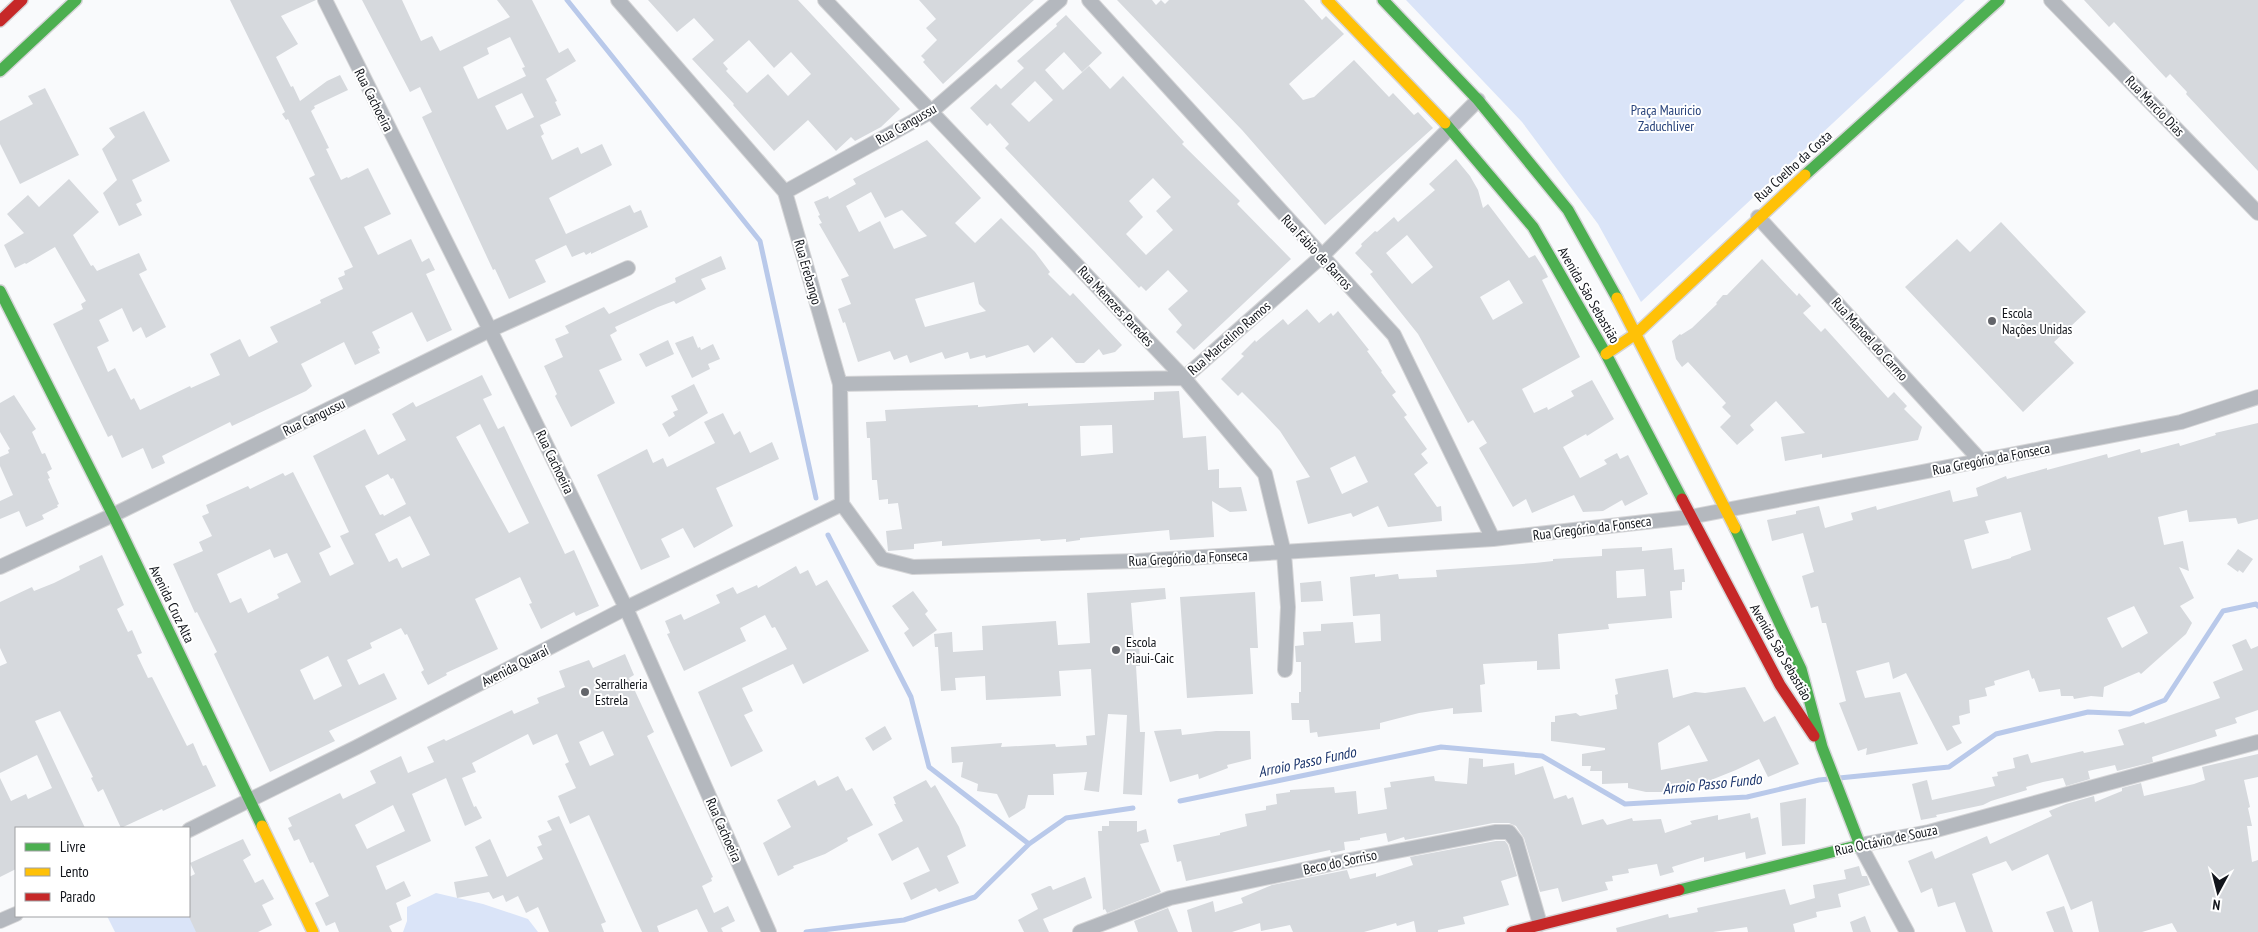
<svg xmlns="http://www.w3.org/2000/svg" width="2258" height="932" viewBox="0 0 2258 932" font-family="'PT Sans Narrow',sans-serif">
<style>
.green{fill:#dae4f8}
.lines{fill:none;stroke-linecap:round;stroke-linejoin:round}
.stream{stroke:#b9c9ea;stroke-width:5}
.building{fill:#d6d9dd;fill-rule:evenodd}
.street-casing{stroke:#d5d5d7;stroke-width:16}
.fast-casing{stroke:#d5d5d7;stroke-width:14}
.slow-casing{stroke:#d5d5d7;stroke-width:14}
.jam-casing{stroke:#d5d5d7;stroke-width:14}
.street{stroke:#b4b8be;stroke-width:14}
.fast{stroke:#4caf50;stroke-width:11}
.slow{stroke:#ffc107;stroke-width:11}
.jam{stroke:#c62828;stroke-width:11}
.poi-dot{fill:#63656a;stroke:#fff;stroke-width:2}
.labels{text-anchor:middle;stroke-width:4;stroke-linejoin:round;paint-order:stroke}
.street-label{font-size:14px;fill:#12151b;stroke:#fff}
.park-label{font-size:14px;fill:#27427a;stroke:#fff}
.poi-label{font-size:14px;fill:#12151b;stroke:#fff;text-anchor:start}
.water-label{font-size:15px;font-style:italic;fill:#1b356c;stroke:#fff}
</style>
<rect width="100%" height="100%" fill="#f9fafc"/>
<path class="green" d="M1406 0H1965L1641 302 1598 224 1522 122Z
M436 893 483 904 528 919 538 932H403L407 921V907Z
M107 916H189L197 932H115Z"/>
<g class="lines">
<path class="stream" d="M567 0 760 241 816 498
M828 535 911 697 929 767 1029 844
M1180 801 1441 747 1542 756 1625 804 1747 797 1819 780 1949 767 1996 734 2088 712 2130 714 2165 700 2223 611 2256 604 2258 606
M806 932 904 920 975 897 1029 844 1066 818 1133 808"/>
</g>
<path class="building" d="M230 0H316L281 16 298 44 276 57 291 87 293 86 300 101 327 81 340 75 348 90 314 106 315 108 311 111 329 148 326 149 341 180 347 177 348 178 368 168 391 214 364 227 378 255 411 239 422 262 429 258 435 270 426 274 452 330 427 342 412 312 372 332 380 348 378 349 380 353 355 365 344 342 301 364 312 386 306 391 232 426 230 422 162 456 165 463 152 469 143 448 122 458 112 435 108 437 53 324 83 309 81 304 86 301 55 247 26 264 25 263 15 268 4 245 24 233 7 214 28 195 39 207 69 179 99 212 73 235 91 266 93 265 97 271 139 253 147 270 139 274 166 327 146 338 141 327 133 332 122 308 99 320 109 341 97 347 108 372 115 368 131 400 134 398 140 410 190 386 191 388 220 375 210 354 240 339 249 357 278 342 270 327 321 303 320 300 343 289 338 278 345 275 344 271 353 267 309 178 315 175 288 119 286 120 282 114 285 112Z
M362 0H402L421 41 432 36 440 51 510 17 497 0H532L559 53 568 48 576 61 546 79 557 101 555 102 561 115 540 125 544 134 541 136 552 160 578 147 581 154 602 144 612 165 549 198 566 234 630 205 634 213 641 210 648 227 591 254V252L586 255 584 252 572 257 566 245 535 260 546 282 509 299 495 269 493 270 422 117 432 112 420 87 410 92ZM510 37 525 67 522 68 526 76 478 99 463 67 489 54 487 48ZM522 93 534 117 507 130 495 106Z
M648 0H798L900 109 881 127 855 141 851 137 836 151 808 120 774 151 733 105 734 104 692 59 714 40 694 18 677 32ZM749 40 774 68 791 52 811 74 788 96 768 74 747 93 726 71 728 69 723 63Z
M919 0H1034L943 84 923 62 925 60 921 56 937 40 926 28 936 19Z
M1117 0H1152L1156 5 1161 0 1165 4 1169 0H1304L1322 20 1326 16 1344 34 1289 84 1303 100 1314 97 1354 60 1389 97 1393 93 1414 115 1418 112 1433 128 1325 225 1242 130Z
M2084 0H2258V171L2186 94 2187 92 2170 74 2166 78 2114 22 2109 27Z
M1066 15 1102 53 1082 72 1064 52 1045 70 1063 90 1089 66 1110 89 1123 76 1184 142 1182 144 1240 201 1237 204 1291 259 1194 350 1176 332 1182 325 1168 309 1188 291 1168 270 1146 291 1141 286 1139 288 1005 148 1009 144 990 123 987 126 970 108 996 84 1001 89 1024 68 1017 61 1057 26 1056 24ZM1035 81 1053 100 1029 122 1011 104ZM1153 178 1171 197 1156 211 1173 230 1146 255 1126 234 1143 217 1129 201Z
M45 88 79 155 20 184 0 144V121L33 104 28 96Z
M144 111 170 161 132 180 142 201 136 204 142 215 119 226 103 193 117 180 102 149 115 137 109 128Z
M927 140 981 198 955 223 975 243 1001 218 1035 252 1050 272 1048 274 1070 296 1073 293 1122 345 1115 352 1103 355 1099 349 1084 363H1076L1052 337 1034 353 1028 345 986 358 985 355 970 359 968 352 945 359 942 352 910 363 907 355 894 360 890 351 858 362 845 322 843 323 838 309 851 304 841 279 849 276 819 224 822 223 818 216 820 215 814 202 828 196 829 199 856 184 853 179ZM871 192 885 218 902 210 927 236 894 249 880 221 859 232 846 206ZM974 282 979 304 986 311 925 327 915 299Z
M1456 159 1470 176 1478 190 1483 208 1488 204 1529 258 1535 255 1544 269 1548 277 1542 280 1580 357 1522 389 1534 413 1547 407 1548 410 1574 396 1571 391 1592 380 1614 419 1587 436 1586 434 1563 447 1580 478 1607 464 1604 460 1617 453 1620 459 1628 455 1648 494 1625 506 1622 500 1603 511 1583 512 1574 495 1532 513 1526 499 1513 507 1479 448 1487 443 1473 420 1468 423 1418 334 1370 274 1373 272 1355 253 1362 246 1361 244 1375 231 1377 232 1394 217 1398 222 1435 190 1429 184ZM1407 235 1433 267 1412 284 1386 253ZM1509 280 1523 303 1493 320 1480 297Z
M2001 222 2086 312 2054 342 2074 363 2023 412 1905 287 1957 239 1970 252Z
M721 256 726 269 701 279 706 289 676 304 674 301 658 307 615 327 617 331 610 335 622 360 599 370 615 403 571 427 555 396 557 394 544 366 563 357 555 339 569 333 565 326 604 307 609 314 676 282 675 278Z
M1762 259 1797 296 1799 293 1811 306 1803 313 1821 332 1825 328 1888 398 1894 392 1907 406 1904 409 1922 427 1918 440 1822 458V454L1785 461 1781 437 1805 433 1776 401 1750 425 1754 430 1737 445 1720 427 1731 416 1722 407 1726 403 1688 362 1682 367 1676 359 1672 341 1680 334 1681 335 1692 328 1717 304 1716 303 1723 295H1727Z
M1307 309 1319 323 1331 313 1333 316 1338 311 1369 350 1367 351 1382 371 1381 372 1396 392 1392 395 1407 415 1404 417 1427 449 1421 454 1428 463 1414 474 1437 507 1441 506 1442 521 1388 527 1378 506 1353 517 1351 513 1308 524 1296 481 1310 477 1280 431 1264 414 1242 392 1238 396 1221 379 1244 356 1241 354 1255 340 1256 342 1283 319 1288 325ZM1355 456 1368 482 1342 494 1330 468Z
M693 336 698 348 700 347 701 350 713 344 720 359 708 364 710 369 692 378 675 343Z
M668 340 674 354 646 367 639 354Z
M482 375 492 395 483 399 498 429 504 426 565 554 574 550 599 606 576 616 574 612 541 629 529 604 532 603 520 577 475 599 498 649 446 673 447 675 428 685 421 672 424 670 407 634 405 635 401 628 370 643 372 648 347 660 359 685 384 673 397 699 329 731 335 741 270 772 214 654 217 652 197 612 195 613 173 564 203 551 199 542 212 536 202 516 209 513 206 505 248 486 250 489 283 473 285 476 293 472 331 547 319 553 330 576 354 564 340 536 349 532 313 456 365 429 378 455 406 440 392 414 413 402 416 407ZM480 424 529 523 509 533 456 437ZM388 474 391 479 393 478 406 504 384 516 383 514 380 515 365 486ZM410 516 430 555 402 568 397 558 389 562 375 534ZM270 549 274 558 287 553 301 582 277 594 279 598 248 613 241 598 230 603 217 574ZM328 656 342 686 314 700 300 670Z
M694 384 708 413 669 437 662 424 675 416 673 412 678 410 671 396Z
M1179 391 1183 438 1206 436 1208 470 1219 469V488L1241 487 1247 511 1230 512 1212 501 1214 537 1170 540 1169 530 1080 538V540L1066 542V539L1041 541 1040 539 942 546V541L914 544V549L888 551 886 531 902 529 898 503 888 504V499L879 500 877 480H872L870 438H867L866 422 886 421 885 410 978 405V407L1028 403V406L1154 400V392ZM1112 425 1113 453 1081 456 1080 426Z
M14 395 36 429 32 432 42 454 45 453 52 469 47 472 50 478 48 479 59 504 57 505 58 507 42 515 44 519 26 527 19 511 0 519V501L13 495 0 466V457L9 453 8 450 10 449 0 432V403Z
M723 413 734 435 740 431 750 453 772 442 779 459 716 488 733 526 694 548 683 528 661 539 670 557 641 570 597 475 647 449 653 463 663 458 667 467 715 443 704 422Z
M2258 423V519L2238 524 2236 518 2189 522 2187 510 2158 517 2164 545 2183 541 2189 571 2179 567 2194 598 2180 606 2192 623 2186 634 2141 674 2139 672 2104 687 2103 697 2091 696 2074 699 2073 696H2061L2060 689 2039 692 2034 678 2032 679 2029 670 1994 681 1995 685 1985 688 1987 696 1969 700 1970 713 1959 716 1960 724 1952 726 1962 743 1947 751 1906 673 1893 679 1889 662 1856 671 1865 698 1900 692 1918 744 1866 755 1867 748 1858 751 1839 703 1846 701 1826 623H1822L1818 606 1811 608 1802 576 1814 572 1803 533 1772 541 1767 520 1796 514V511L1819 506 1825 528 1853 520 1851 513 1876 506 1877 510 1950 490 1953 502 1978 496 1976 488 2006 476 2007 479 2047 468V470L2107 454 2108 458 2140 449 2141 453 2179 443 2180 446 2216 435 2215 433ZM2021 512 2031 550 2011 557V558L1972 569 1964 540 1989 533 1985 521ZM2134 606 2148 633 2122 648 2107 618Z
M1642 547V551L1672 548 1674 570 1684 569 1685 582H1682V590L1670 591 1672 618 1608 624 1609 629 1558 634 1560 669 1537 670V661L1483 664 1485 684 1480 685 1482 712 1453 714V708L1419 713 1380 723V729L1318 737 1317 732 1310 733 1309 720H1292L1291 703H1299V692H1301V662H1296L1295 646 1304 645 1303 632 1321 631V624L1353 622 1355 643 1381 641 1380 614 1353 616 1350 577 1375 574V577L1398 574 1399 579 1437 577 1436 570 1535 563 1553 561V559L1602 556V549ZM1644 569 1646 596 1617 598 1616 571Z
M2238 549 2253 559 2243 573 2239 570 2238 572 2227 564Z
M102 555 124 605 117 609 128 632 132 630 142 653 137 655 148 678 152 677 187 746 193 743 203 766 206 765 216 786 163 811 162 809 121 828 103 789 98 792 91 778 93 777 60 711 35 721 85 828H16V869L0 877V778L11 801 26 794 28 799 52 788 37 755 0 773V666L7 663 0 648V602L32 587 34 591 54 583 80 570 79 566Z
M796 566 800 574 808 570 816 586 827 580 869 651 803 684 793 664 742 688 753 711 744 715 763 751 731 767 698 692 787 649 775 627 772 628 765 615 740 628 746 641 684 671 667 634 670 633 665 621 681 614 684 620 720 603 716 595 733 587 737 594 757 585 758 588Z
M1321 581 1323 601 1301 602 1300 583Z
M1165 588 1166 599 1131 603 1134 641H1139L1140 666H1136L1140 732H1145L1142 795 1123 794 1127 715 1108 714 1099 792 1084 790 1087 772 1053 774 1054 795H1028L1025 808 1009 818 997 794 977 791 978 784 961 777 963 762 952 763 951 747 1002 743 1001 747 1055 744 1056 747 1087 745 1086 736 1095 735 1091 669 1059 671 1061 696 986 700 985 676 955 678 956 690 941 691 938 647H935L934 634 952 632 953 652 983 650 982 626 1056 621 1058 645 1090 643 1087 593Z
M913 591 928 611 925 614 937 630 913 647 904 633 909 629 892 606Z
M1255 592 1258 648H1250L1253 694 1187 698 1180 597Z
M2246 639 2251 649 2258 646V710L2235 718 2237 723 2215 730 2217 736 2152 757 2153 762 2117 771 2115 765 2088 771 2090 779 2066 786 2063 778 2043 782 2026 787 2027 790 1991 801 1983 805 1936 815 1937 817 1921 820 1912 784 1927 780 1932 800 1995 786 1992 777 1998 776 1997 772 2015 768 2013 758 2028 754 2031 763 2083 751 2084 753 2124 745 2118 730 2144 722 2145 724 2220 698 2213 682 2243 670 2232 645Z
M625 654 634 675 629 678 654 732 647 736 713 877 711 878 712 881 702 886 714 913 728 906 735 921 721 928 723 932H708L697 909 657 926 659 932H642L589 815 570 824 558 796 576 788 565 764 569 762 557 734 533 745 528 734 472 763 476 772 462 778 474 807 476 806 482 818 465 826 446 778 412 794 431 841 376 866 386 890 404 881 411 896 396 903 402 920 389 926 392 932H339L335 922 326 926 315 903 329 896 313 862 310 863 299 839 294 841 288 828 292 826 288 818 340 793 343 799 376 783 370 771 401 756 408 773 434 762 427 747 444 739 446 741 512 710 514 714 539 703 537 698 565 687 559 671 589 660 593 668ZM603 731 614 755 590 766 579 742ZM393 805 405 831 367 849 355 825Z
M1668 669 1673 698 1695 692 1705 693 1745 687 1764 722 1775 716 1799 764 1768 777 1759 759 1736 770 1706 782 1663 789V792H1646L1628 788V783L1602 784V771H1590L1591 766H1582V754L1605 750V748L1551 741V722H1555V716L1576 713 1580 716 1617 709 1615 695 1618 694 1615 679ZM1689 725 1708 761 1661 770 1658 743Z
M885 726 892 739 873 751 865 738Z
M1181 729 1182 735 1216 731H1250L1251 759 1227 765 1228 768 1199 779 1198 774 1170 782 1154 731Z
M2258 754V777L2244 780 2250 807 2248 808 2252 826H2247L2252 862 2258 860V932H2177L2172 923 2142 932H2099L2092 901 2071 910 2048 854 2012 871 2006 861 1972 874 1993 932H1966L1955 902 1938 907 1932 888 1921 893 1908 861 1932 851 1935 859 1987 836 1990 844 2052 816 2049 811 2066 804 2094 796 2095 802 2122 791V788L2141 783 2144 796 2194 784 2205 780 2202 767Z
M1469 758 1483 759V767L1514 763 1515 775 1543 766 1554 799 1566 795 1568 799 1573 797 1582 825 1603 819 1607 825 1632 818 1633 821 1661 819 1665 833 1692 824 1690 821 1718 815V820L1750 813 1751 819 1758 817 1766 854 1746 859 1745 852 1704 862V857L1672 867 1674 872 1660 876 1657 864 1628 869 1629 873 1612 876 1613 881 1605 882 1608 890 1562 902 1558 888 1540 892 1524 838 1516 826 1509 823H1493L1405 840 1404 837 1388 842 1386 833 1360 838V840L1344 842 1345 850 1331 853 1330 850 1186 881 1181 861 1177 862 1173 845 1220 835V833L1247 826 1245 814 1266 810V806L1277 804 1276 794 1290 792V790L1334 787 1335 793 1356 791 1358 814 1387 809 1384 788 1391 787 1390 782 1434 776 1435 781 1467 784Z
M838 776 846 791 852 788 873 825 847 838 848 841 825 854 793 866 794 868 778 876 763 843 791 827 777 800 815 780 818 786Z
M926 780 931 788 935 785 959 827 966 846 947 856 959 883 939 892 936 888 911 900 903 883 930 871 918 847 892 861 878 834 903 821 894 804H896L893 797Z
M1806 798 1805 844 1782 846 1780 803Z
M559 816 606 922 601 924 604 932H549L538 907 526 913 518 896 506 902 503 895 493 899 489 892 457 898 454 882 488 876 475 847 490 839 507 877 543 859 537 847 542 845 538 836 552 830 547 821Z
M1109 821H1137V832L1146 829 1149 842 1140 844 1161 892 1107 913 1105 909 1103 910 1098 831H1102V826H1109Z
M243 839 251 855 243 860 255 883 263 879 274 899 262 905 272 925 258 932H196L189 917V877L195 874 190 863Z
M1496 841H1505L1508 845 1517 876 1501 881 1509 905 1463 917 1465 924 1438 930V932H1416L1414 921 1397 926 1396 923 1364 932H1293L1290 925 1261 931 1260 923 1232 932H1192L1187 910 1213 901 1215 912 1243 903 1241 898 1272 885 1347 870 1350 879 1376 873V877L1413 865 1410 857Z
M1859 866 1862 876H1867L1870 885 1838 894 1841 907 1816 912 1817 917 1793 924 1795 932H1748L1747 927 1713 932H1617L1616 928 1668 914 1669 918 1698 912 1697 908 1785 889 1790 905 1815 898 1813 885 1846 879 1844 870Z
M1085 877 1092 898 1043 919 1049 932H1024L1018 920 1038 909 1031 894 1049 886H1051L1053 890Z
M2064 906 2073 932H2054L2046 912Z
M1168 908 1178 932H1138L1134 921Z
M1865 916 1871 932H1853L1850 922Z"/>
<g class="lines">
<defs>
<path id="street" d="M325 0 490 330 626 608 769 932
M618 0 785 192 840 384 842 504 882 559 913 567 1137 561 1493 539 1690 517 2181 422 2258 397
M825 0 1184 378 1265 474 1284 553 1288 607 1285 670
M1089 0 1394 335 1493 539
M2051 0 2258 213
M785 192 932 111 1060 0
M1758 217 1981 461
M840 384 1184 378 1321 257 1478 100
M0 567 113 515 490 330 628 268
M189 830 357 747 626 608 842 504
M0 921 16 914
M1080 932 1170 898 1340 862 1495 832H1509L1516 841 1540 924
M1907 932 1860 845 1929 832 2258 742"/>
<path id="fast" d="M1383 0 1478 100 1568 210 1617 298
M0 71 76 0
M1445 123 1533 227 1606 354 1682 499
M1805 175 1999 0
M0 291 113 515 262 826
M1679 890 1860 845 1822 747 1801 669 1735 528"/>
<path id="slow" d="M1327 0 1445 123
M1617 298 1735 528
M1606 354 1637 333 1805 175
M262 826 313 932"/>
<path id="jam" d="M0 21 22 0
M1682 499 1780 685 1814 736
M1512 932 1679 890"/>
</defs>
<use href="#street" class="street-casing"/>
<use href="#fast" class="fast-casing"/>
<use href="#slow" class="slow-casing"/>
<use href="#jam" class="jam-casing"/>
<use href="#street" class="street"/>
<use href="#fast" class="fast"/>
<use href="#slow" class="slow"/>
<use href="#jam" class="jam"/>
</g>
<g class="poi-dot">
<circle cx="1992" cy="321" r="5"/>
<circle cx="1116" cy="650" r="5"/>
<circle cx="585" cy="692" r="5"/>
</g>
<g class="labels">
<g class="street-label">
<text transform="translate(374 100) rotate(63)" y="5">Rua Cachoeira</text>
<text transform="translate(2155 106) rotate(46)" y="5">Rua Marcio Dias</text>
<text transform="translate(906 124) rotate(-30)" y="5">Rua Cangussu</text>
<text transform="translate(1793 166) rotate(-42)" y="5">Rua Coelho da Costa</text>
<text transform="translate(1317 252) rotate(47)" y="5">Rua Fábio de Barros</text>
<text transform="translate(808 272) rotate(74)" y="5">Rua Erebango</text>
<text transform="translate(1589 295) rotate(60)" y="5">Avenida São Sebastião</text>
<text transform="translate(1116 306) rotate(47)" y="5">Rua Menezes Paredes</text>
<text transform="translate(1229 338) rotate(-41)" y="5">Rua Marcelino Ramos</text>
<text transform="translate(1870 339) rotate(48)" y="5">Rua Manoel do Carmo</text>
<text transform="translate(314 417) rotate(-26)" y="5">Rua Cangussu</text>
<text transform="translate(1991 459) rotate(-11)" y="5">Rua Gregório da Fonseca</text>
<text transform="translate(555 462) rotate(64)" y="5">Rua Cachoeira</text>
<text transform="translate(1592 528) rotate(-7)" y="5">Rua Gregório da Fonseca</text>
<text transform="translate(1188 558) rotate(-3)" y="5">Rua Gregório da Fonseca</text>
<text transform="translate(172 604) rotate(64)" y="5">Avenida Cruz Alta</text>
<text transform="translate(1781 652) rotate(60)" y="5">Avenida São Sebastião</text>
<text transform="translate(515 666) rotate(-27)" y="5">Avenida Quaraí</text>
<text transform="translate(724 830) rotate(66)" y="5">Rua Cachoeira</text>
<text transform="translate(1886 840) rotate(-12)" y="5">Rua Octávio de Souza</text>
<text transform="translate(1340 862) rotate(-12)" y="5">Beco do Sorriso</text>
</g>
<g class="park-label">
<text x="1666" y="115">Praça Mauricio<tspan x="1666" dy="16">Zaduchliver</tspan></text>
</g>
<g class="poi-label">
<text x="2002" y="318">Escola<tspan x="2002" dy="16">Nações Unidas</tspan></text>
<text x="1126" y="647">Escola<tspan x="1126" dy="16">Piaui-Caic</tspan></text>
<text x="595" y="689">Serralheria<tspan x="595" dy="16">Estrela</tspan></text>
</g>
<g class="water-label">
<text transform="translate(1307 762) rotate(-12)" y="5">Arroio Passo Fundo</text>
<text transform="translate(1712 784) rotate(-6)" y="5">Arroio Passo Fundo</text>
</g>
</g>
<rect x="15" y="827" width="175" height="90" fill="#ffffff" stroke="#a0a1a4"/>
<rect x="25" y="843" width="25" height="8" fill="#4caf50" stroke="#a0a1a4"/>
<text x="60" y="852" font-size="15" fill="#12151b">Livre</text>
<rect x="25" y="868" width="25" height="8" fill="#ffc107" stroke="#a0a1a4"/>
<text x="60" y="877" font-size="15" fill="#12151b">Lento</text>
<rect x="25" y="893" width="25" height="8" fill="#c62828" stroke="#a0a1a4"/>
<text x="60" y="902" font-size="15" fill="#12151b">Parado</text>
<g transform="translate(2218 892) rotate(187)" stroke="#ffffff" stroke-width="4" paint-order="stroke">
<path d="M0-4L9 19L0 12L-9 19Z" fill="#12151b"/>
<text y="-8" font-size="14" font-weight="bold" text-anchor="middle" fill="#12151b">N</text>
</g>
</svg>
